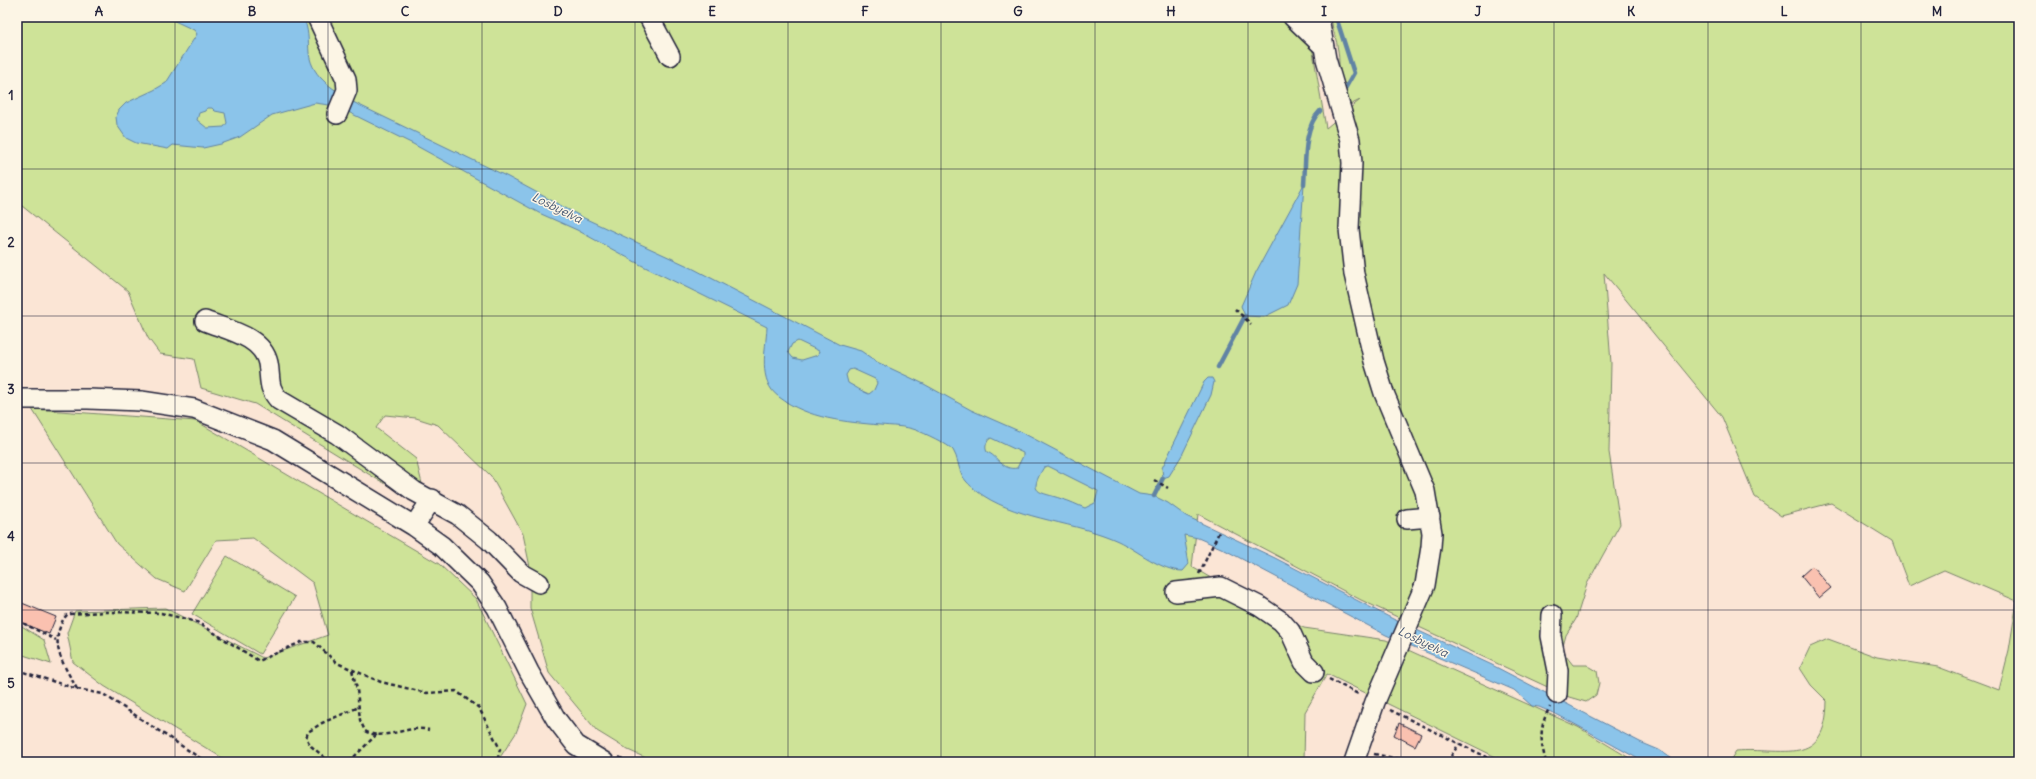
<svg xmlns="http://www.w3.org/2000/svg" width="2036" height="779" viewBox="0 0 2036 779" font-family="Delius,sans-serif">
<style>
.green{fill:#cee398;stroke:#78826a}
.water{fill:#8bc4ea;stroke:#6183a4;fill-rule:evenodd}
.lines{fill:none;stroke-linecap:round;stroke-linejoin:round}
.stream{stroke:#6183a4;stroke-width:4.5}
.building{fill:#fac1b0;stroke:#22223b}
.minor-casing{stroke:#22223b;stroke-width:22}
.path{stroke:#22223b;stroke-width:2.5;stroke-dasharray:4 3;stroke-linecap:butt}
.minor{stroke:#fcf5e5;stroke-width:19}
.grid{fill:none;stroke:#22223b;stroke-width:1;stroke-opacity:0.55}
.labels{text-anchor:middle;stroke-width:3;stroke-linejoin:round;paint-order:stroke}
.water-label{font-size:12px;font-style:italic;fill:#425370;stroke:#fcf5e5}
.neatline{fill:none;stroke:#22223b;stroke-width:1.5}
.grid-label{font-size:13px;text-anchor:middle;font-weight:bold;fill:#22223b}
</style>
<rect width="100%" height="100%" fill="#fbe5d5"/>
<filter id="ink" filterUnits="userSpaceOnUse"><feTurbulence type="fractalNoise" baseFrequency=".025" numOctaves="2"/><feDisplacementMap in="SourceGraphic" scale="8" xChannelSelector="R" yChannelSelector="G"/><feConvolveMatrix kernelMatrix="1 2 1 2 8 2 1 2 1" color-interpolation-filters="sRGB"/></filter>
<g filter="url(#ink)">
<path class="green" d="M17 17H1307L1326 128 1360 100 1350 105C1335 94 1341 67 1338 51 1337 39 1332 30 1331 17H2019V762H1729L1736 751C1783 747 1826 769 1827 701L1811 685 1800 668 1810 647 1828 639 1877 657 1938 667 1999 690 2009 650 2017 601 1944 570 1909 586 1892 541 1831 503 1781 516 1755 497 1722 417 1604 273 1611 363 1609 452 1620 524 1587 584 1576 619 1566 635 1563 646 1566 656 1573 665H1587L1597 671 1599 683 1596 695 1586 702 1569 697 1361 600 1198 514 1192 567 1259 606 1304 628 1386 640 1578 727 1636 762H1506L1327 674 1305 712 1304 762H655L628 750 597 731 549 673 530 608V567L523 534 491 476 438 425 416 418 385 415 376 428 416 459 423 488 416 500 375 478 255 404 201 388 194 359 160 354 148 338 128 291 17 202Z
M32 409 196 421 439 564 476 599 527 704 516 733 497 762H229L104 686 73 662 67 633 75 611 165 608 263 658 328 635 313 583 253 538 216 540 185 591 157 579 117 544Z
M227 556 295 597 260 654 192 614Z
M17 623 44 640 51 664 17 653Z"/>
<path class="water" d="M166 17 200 18 303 17C309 29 308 40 309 53 312 79 336 90 355 103L508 177 584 218 688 266 840 345 861 351 877 362 924 384 971 410 1021 432 1139 494 1154 496 1168 503 1186 516 1275 558 1393 619 1492 665 1640 742 1659 750 1677 762H1644L1558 715 1539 707 1532 706 1514 690 1386 635 1221 548 1198 538 1184 535 1189 564 1183 571C1161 571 1137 550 1118 541 1077 522 1021 520 984 496 976 491 966 483 962 475 958 467 958 458 953 450 948 444 924 433 916 430 905 426 891 426 880 425 846 422 808 419 779 397 757 381 766 350 767 327L641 265 577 230 539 213 413 144 336 106 315 103 272 115 240 137 221 144 203 148 173 145 168 149 136 143 126 138 117 125 116 117 119 110 126 103 154 90 166 83 197 34 194 30ZM207 108H212L215 111 225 113 227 123 224 127 207 128 197 120 199 113 205 111ZM798 341 819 351 818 355 802 360 793 358 788 352 792 344ZM853 369 875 379 877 383 874 390 869 394C863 392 854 386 848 383L846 375 849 370ZM991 438 1023 453V456L1017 468C1002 471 998 456 987 452 984 447 987 440 991 438ZM1048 466 1098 491 1095 503 1085 508C1077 505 1070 501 1062 499 1039 491 1027 495 1044 467Z
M1304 184 1297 284 1288 305 1264 317 1245 316 1241 306 1256 272Z
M1208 378H1212L1214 382 1211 395 1182 455 1169 476 1163 478 1162 468 1204 382Z"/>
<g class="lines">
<path class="stream" d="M1336 17 1354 73 1342 94
M1304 184C1306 161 1303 128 1320 111
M1218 367 1245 316
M1154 496 1163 478"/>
</g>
<path class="building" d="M1812 566 1831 588 1819 598 1801 576Z
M17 601 56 617 49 634 17 621Z
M1399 723 1421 734 1415 746 1394 735Z"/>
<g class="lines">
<defs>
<path id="minor" d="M317 17 346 79 347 90 337 114
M649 17 670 56
M1293 17 1323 46
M1319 17 1326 59 1350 140 1352 163 1349 229 1354 274 1374 361 1384 393 1425 491 1432 533 1431 547 1425 585 1375 702 1354 762
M205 321C227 330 262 336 268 363 271 379 267 387 279 400L337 434 414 491 458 515 489 540 521 573 539 583
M17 399H88L141 401 194 409 273 440 414 526 442 546 480 583 497 608 529 672 556 719 576 745 604 762
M1407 519 1430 517
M414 526 432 499
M1176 592 1221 587 1259 606 1281 621 1290 631 1304 662 1314 672
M1552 615 1551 636 1558 671 1557 694"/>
</defs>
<use href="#minor" class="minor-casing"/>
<path class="path" d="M1235 309 1251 324
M1154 480 1168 488
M1199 574 1220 530
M17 620 56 640
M17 670 77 689 103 694 206 762
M352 670 357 689 360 720 365 731C383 742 409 724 429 730
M1329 679 1360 695
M77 689C67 670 53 652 59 630 61 624 63 618 68 614L107 612 161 613 197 622 259 661 301 642H314L337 663 381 682 427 693 456 691 479 708 500 749 497 762
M1390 710 1497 762
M1374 754 1413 762
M619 757 629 762
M330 762 311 746 306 738 308 732 322 723 359 707
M349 762 377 734
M1168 762H1211
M1447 762 1459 744
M1546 762C1540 741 1539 726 1550 707"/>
<use href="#minor" class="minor"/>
</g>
</g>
<path class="grid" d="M175 17V762M328 17V762M482 17V762M635 17V762M788 17V762M941 17V762M1095 17V762M1248 17V762M1401 17V762M1554 17V762M1708 17V762M1861 17V762M17 169H2019M17 316H2019M17 463H2019M17 610H2019"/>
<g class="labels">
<g class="water-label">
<text transform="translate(557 208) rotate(26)" y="4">Losbyelva</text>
<text transform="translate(1423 642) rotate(26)" y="4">Losbyelva</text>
</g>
</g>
<rect width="2036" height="779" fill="none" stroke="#fcf5e5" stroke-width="44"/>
<rect x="22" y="22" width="1992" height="735" class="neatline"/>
<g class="grid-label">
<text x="99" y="16">A</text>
<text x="252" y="16">B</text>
<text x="405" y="16">C</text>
<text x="558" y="16">D</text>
<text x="712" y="16">E</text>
<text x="865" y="16">F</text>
<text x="1018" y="16">G</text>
<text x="1171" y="16">H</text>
<text x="1324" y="16">I</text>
<text x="1478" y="16">J</text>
<text x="1631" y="16">K</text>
<text x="1784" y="16">L</text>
<text x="1937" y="16">M</text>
<text x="11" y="100">1</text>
<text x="11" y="247">2</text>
<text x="11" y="394">3</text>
<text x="11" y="541">4</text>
<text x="11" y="688">5</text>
</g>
</svg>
